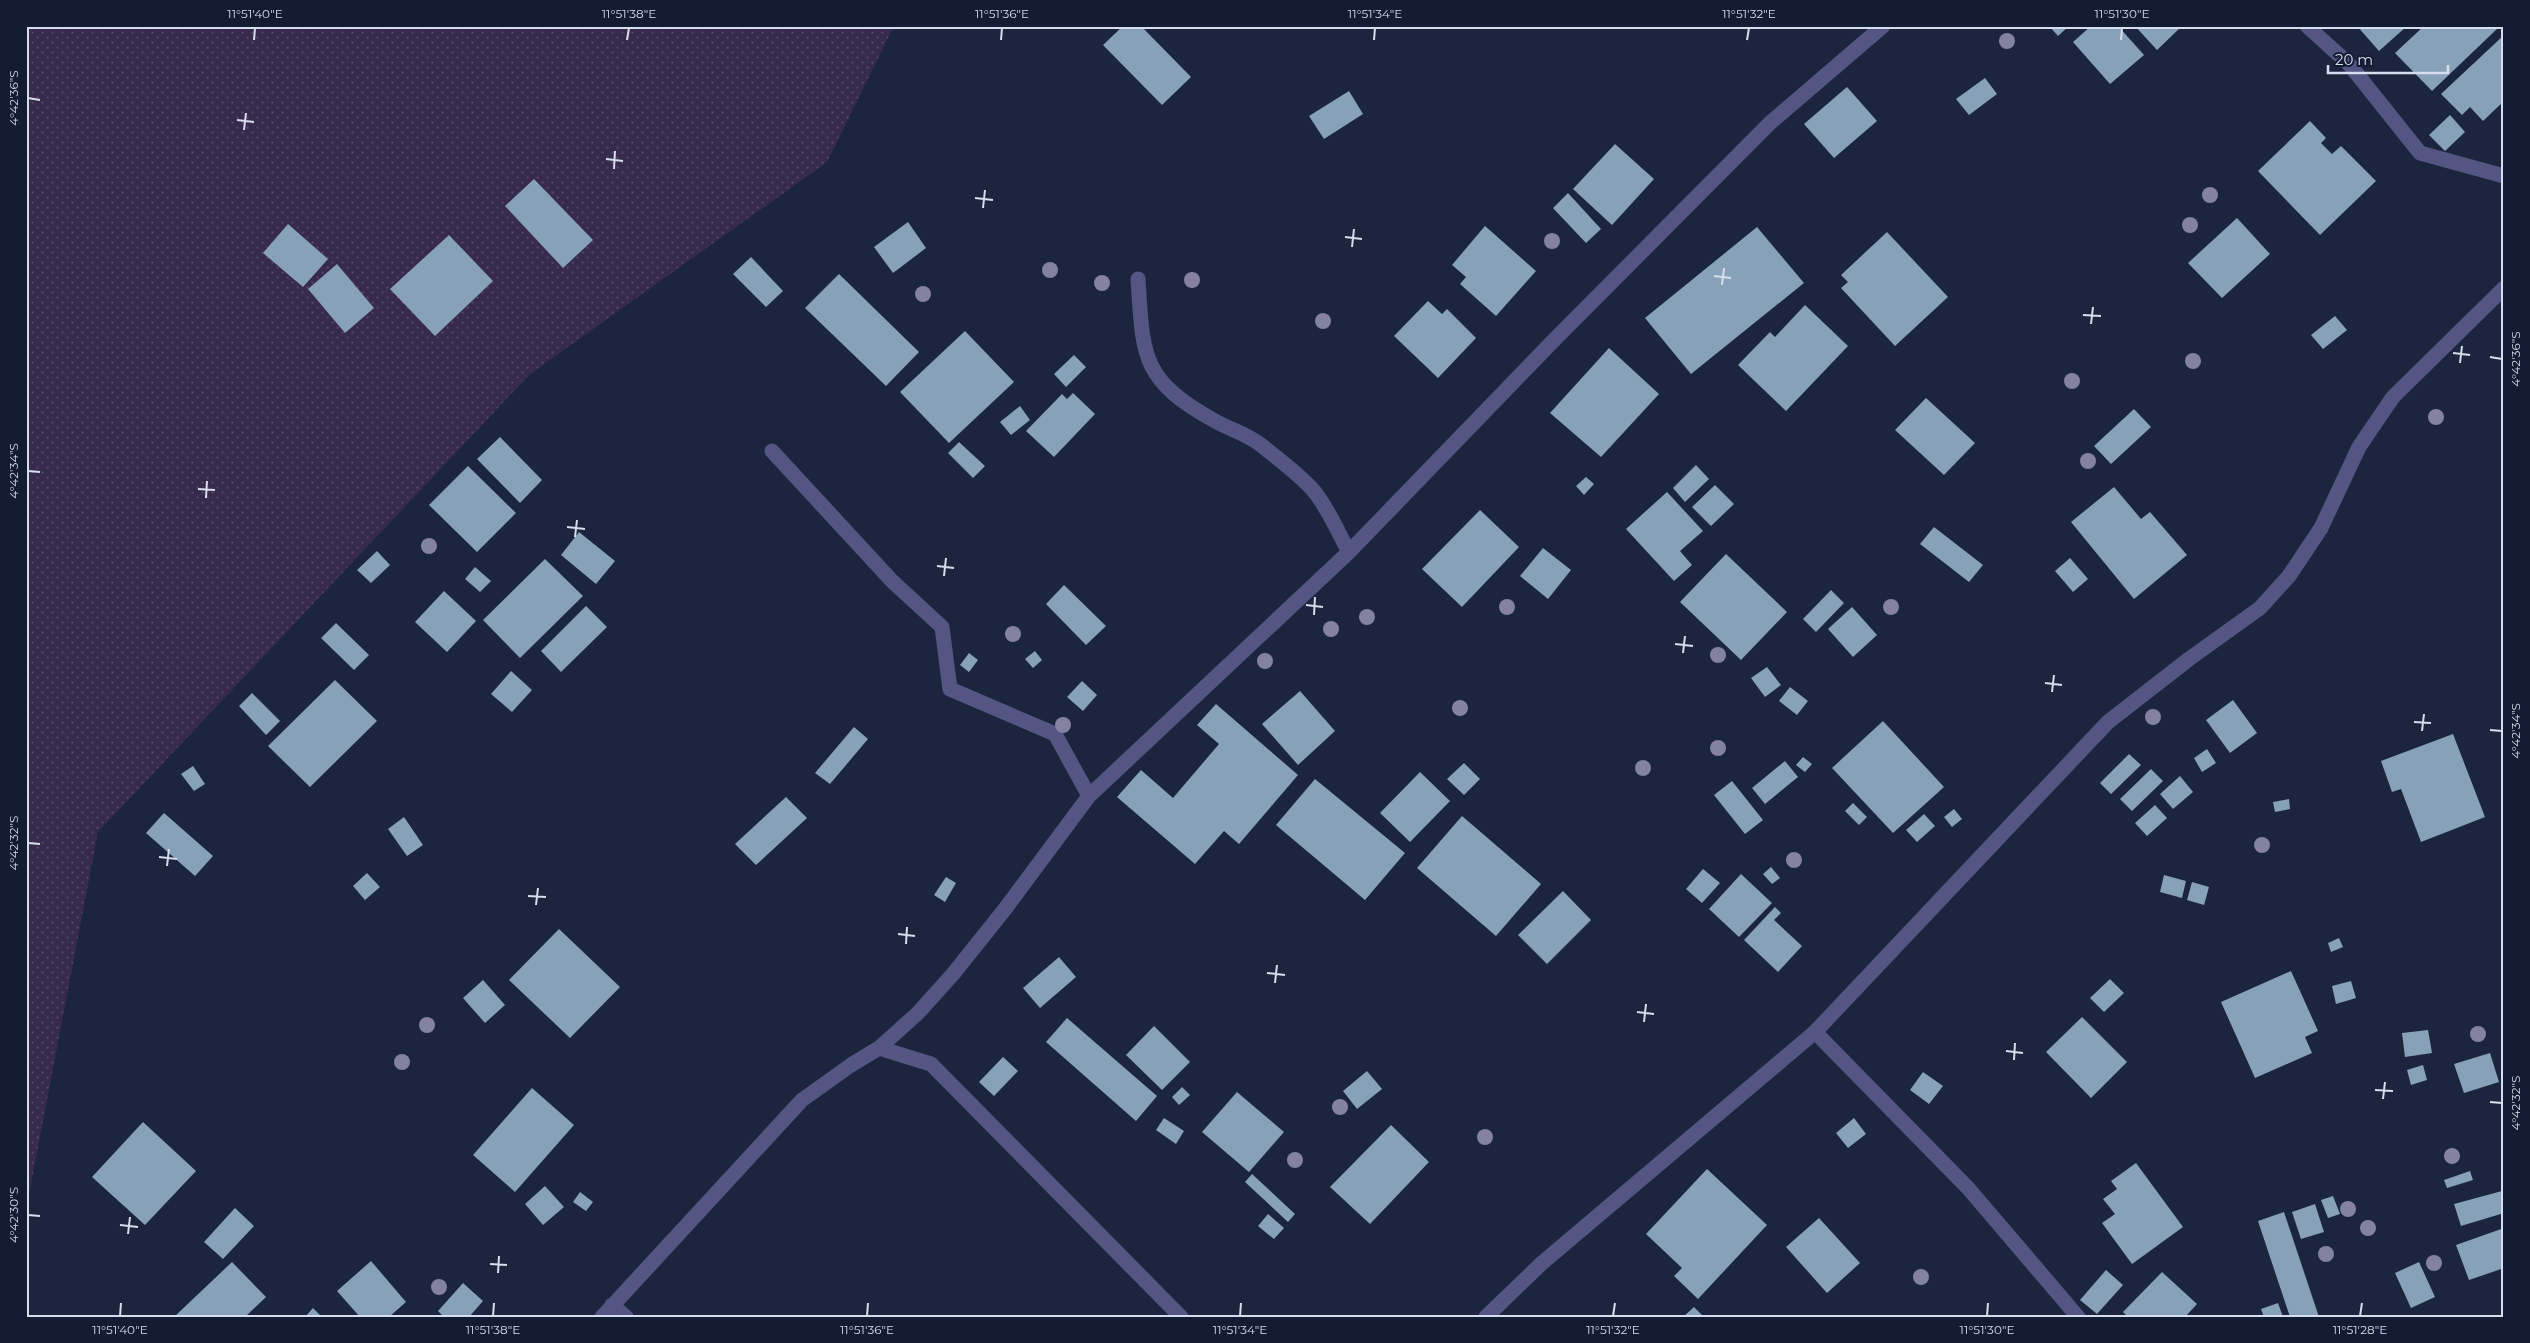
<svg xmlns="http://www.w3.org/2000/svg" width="2530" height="1343" viewBox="0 0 2530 1343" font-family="Montserrat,sans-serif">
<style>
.grass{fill:url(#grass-dots)}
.building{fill:#87a1b9}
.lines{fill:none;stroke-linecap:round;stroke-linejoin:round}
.street{stroke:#545583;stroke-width:15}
.tree{fill:#8481a1}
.ticks{fill:none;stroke:#d6deee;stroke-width:2}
.neatline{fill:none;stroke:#d6deee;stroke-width:2}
.ticks-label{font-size:12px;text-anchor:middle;fill:#d6deee}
</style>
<defs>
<pattern id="grass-dots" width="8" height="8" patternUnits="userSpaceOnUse" patternTransform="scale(1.25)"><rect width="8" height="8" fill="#382a4d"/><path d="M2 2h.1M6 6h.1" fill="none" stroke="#544867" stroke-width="1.8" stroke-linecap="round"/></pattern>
</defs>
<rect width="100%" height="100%" fill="#1b263e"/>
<path class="grass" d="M26 26H894L827 162 530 374 98 832 26 1210Z"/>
<path class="building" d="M1123 26H1141L1191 77 1162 105 1103 45Z
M2049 26H2069L2058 36Z
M2091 26H2118L2144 55 2110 84 2073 42Z
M2135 26H2182L2157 50Z
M2357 26H2407L2379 51Z
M2424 26H2497L2498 28 2432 91 2395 53Z
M2504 35V101L2483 121 2470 107 2462 115 2441 94Z
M1985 78 1997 94 1969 115 1956 99Z
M1847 87 1877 121 1834 158 1804 124Z
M1349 91 1363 114 1324 139 1309 116Z
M2450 115 2465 132 2445 151 2429 135Z
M2310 121 2326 138 2321 143 2332 154 2341 146 2376 181 2320 235 2258 171Z
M1615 144 1654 179 1612 225 1573 189Z
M534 179 593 240 563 268 505 206Z
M1568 193 1601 229 1586 243 1553 208Z
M2237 218 2270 254 2222 298 2188 263Z
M908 222 926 248 893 273 874 247Z
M288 224 328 259 303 287 263 253Z
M1485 226 1536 271 1496 316 1460 284 1466 277 1452 265Z
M1757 227 1804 283 1691 374 1645 318Z
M1887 232 1948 297 1895 346 1841 288 1848 282 1841 275Z
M449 235 493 281 435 336 390 289Z
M751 257 783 291 766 307 733 274Z
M337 264 374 308 345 333 308 289Z
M839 274 919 352 886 386 805 308Z
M1428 301 1442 314 1447 309 1476 338 1438 378 1394 336Z
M1805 305 1848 346 1786 411 1738 365 1770 332 1775 337Z
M2335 316 2347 330 2323 349 2311 335Z
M965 331 1014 382 949 443 900 392Z
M1609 348 1659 394 1601 457 1550 413Z
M1074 355 1086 367 1066 387 1054 374Z
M1073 393 1095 414 1054 457 1026 431 1062 394 1067 399Z
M1926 398 1975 443 1944 475 1895 430Z
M1020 406 1030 420 1011 435 1000 422Z
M2134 409 2151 427 2111 464 2094 446Z
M500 437 542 480 520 503 477 459Z
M959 442 985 466 973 478 948 453Z
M1696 465 1709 479 1685 502 1673 488Z
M468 466 516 513 477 552 429 505Z
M1586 477 1594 484 1584 495 1576 486Z
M1715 485 1734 504 1711 526 1692 507Z
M2114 487 2141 519 2150 512 2187 555 2134 599 2071 522Z
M1667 492 1703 531 1680 551 1692 565 1674 581 1626 529Z
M1480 510 1519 547 1462 607 1422 569Z
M1934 527 1983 565 1969 582 1920 544Z
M579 532 615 561 596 584 561 555Z
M1543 548 1571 570 1548 599 1520 576Z
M377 551 390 565 371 583 357 570Z
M1726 554 1787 612 1741 660 1680 602Z
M2070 558 2088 579 2073 592 2055 571Z
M545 559 583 596 520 658 483 620Z
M475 567 491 581 480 592 465 579Z
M1064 585 1106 626 1086 645 1046 604Z
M1831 590 1844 603 1816 632 1803 619Z
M444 591 476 621 447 652 415 622Z
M586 606 607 627 561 672 541 651Z
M1852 607 1877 635 1853 657 1828 629Z
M336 623 369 655 354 670 321 638Z
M1035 651 1042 660 1033 668 1025 659Z
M969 653 978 660 969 672 960 665Z
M1767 667 1781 685 1765 697 1751 678Z
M511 671 532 690 512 712 491 694Z
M335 680 377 721 310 787 268 746Z
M1082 681 1097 695 1083 711 1067 697Z
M1790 687 1808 701 1797 715 1779 701Z
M1300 691 1335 731 1298 765 1262 724Z
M252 693 280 721 266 735 239 706Z
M2233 700 2257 733 2230 753 2206 720Z
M1216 704 1298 775 1239 844 1224 831 1195 864 1117 797 1141 770 1173 798 1219 744 1197 725Z
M1883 721 1944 787 1893 833 1832 768Z
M854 727 868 739 830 784 815 773Z
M2453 734 2485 817 2421 842 2401 789 2392 792 2381 761Z
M2207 749 2216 763 2202 772 2194 758Z
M2129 754 2141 765 2111 794 2100 783Z
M1803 757 1812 764 1805 772 1796 765Z
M1785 761 1798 777 1765 804 1752 788Z
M1464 763 1480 779 1464 795 1447 779Z
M193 766 205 784 194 791 181 774Z
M2151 769 2163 781 2132 811 2120 799Z
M1420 772 1450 801 1410 842 1380 813Z
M2180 776 2193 792 2173 809 2160 794Z
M1315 779 1405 853 1365 900 1276 825Z
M1732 781 1763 820 1745 834 1714 795Z
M786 797 807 818 756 865 735 844Z
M2289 799 2290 809 2275 812 2273 802Z
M1853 803 1867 817 1859 825 1845 811Z
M2155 805 2167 818 2147 836 2135 823Z
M1954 809 1962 819 1952 827 1944 817Z
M164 813 213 856 195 876 146 833Z
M1924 814 1935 826 1917 842 1906 830Z
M1462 816 1541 884 1496 936 1417 868Z
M404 817 423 845 407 856 388 829Z
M1771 867 1780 878 1772 884 1763 874Z
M1703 869 1720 883 1702 903 1686 889Z
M367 873 380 887 365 900 353 886Z
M1741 874 1772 903 1739 937 1709 909Z
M2164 875 2186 881 2182 898 2160 892Z
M946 877 956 883 945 902 934 895Z
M2192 882 2209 887 2204 905 2187 900Z
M1563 891 1591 920 1547 964 1518 935Z
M1775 907 1781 913 1774 920 1802 946 1778 972 1744 940Z
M559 929 620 987 570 1038 509 980Z
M2339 938 2343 947 2331 952 2328 943Z
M1059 957 1076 977 1040 1008 1023 988Z
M2291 971 2318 1031 2305 1037 2312 1053 2255 1078 2221 1002Z
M2110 979 2124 993 2104 1012 2090 998Z
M483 980 505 1005 485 1023 463 998Z
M2351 981 2356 998 2336 1004 2332 986Z
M2082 1017 2127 1062 2091 1098 2046 1052Z
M1067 1018 1157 1096 1136 1121 1046 1042Z
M1154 1026 1190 1062 1162 1090 1126 1055Z
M2428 1030 2432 1053 2405 1057 2402 1033Z
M2490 1053 2499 1082 2464 1093 2454 1064Z
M1003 1057 1018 1071 994 1096 979 1082Z
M2423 1065 2427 1080 2411 1085 2407 1070Z
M1367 1071 1382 1089 1357 1109 1343 1091Z
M1923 1072 1943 1086 1929 1104 1910 1090Z
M1182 1087 1190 1095 1179 1105 1172 1097Z
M532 1088 574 1125 515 1192 473 1155Z
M1237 1092 1284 1132 1249 1172 1202 1132Z
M1164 1118 1184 1131 1176 1144 1156 1130Z
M1854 1118 1866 1134 1848 1148 1836 1133Z
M143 1122 196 1171 145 1225 92 1177Z
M1391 1125 1429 1162 1370 1224 1330 1187Z
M2136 1163 2183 1227 2132 1264 2102 1223 2115 1214 2103 1199 2117 1189 2111 1181Z
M1707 1169 1767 1225 1698 1299 1674 1276 1682 1268 1646 1234Z
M2470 1171 2473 1180 2447 1188 2444 1180Z
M1252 1174 1295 1214 1288 1222 1245 1182Z
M545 1186 564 1207 543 1225 525 1204Z
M2502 1191 2504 1213 2461 1226 2454 1204Z
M580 1192 593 1202 586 1211 573 1202Z
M2333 1196 2340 1214 2328 1218 2321 1200Z
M2315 1204 2324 1232 2301 1239 2292 1212Z
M235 1208 254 1226 223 1259 204 1242Z
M2284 1212 2319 1317H2290L2258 1221Z
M1268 1214 1284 1228 1274 1239 1258 1226Z
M1819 1218 1860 1263 1827 1293 1786 1247Z
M2504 1228V1268L2469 1280 2456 1245Z
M371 1261 406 1302 389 1317H360L337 1291Z
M232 1262 266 1297 245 1317H174Z
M2419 1262 2435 1297 2411 1308 2395 1273Z
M2106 1270 2123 1285 2097 1314 2080 1300Z
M2162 1272 2197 1304 2185 1317H2128L2123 1312Z
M463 1283 483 1301 469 1317H444L438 1311Z
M2278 1303 2283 1317H2264L2261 1309Z
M1694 1307 1704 1317H1683Z
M313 1308 322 1317H305Z"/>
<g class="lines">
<path class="street" d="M2307 26 2349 64 2420 153 2504 176
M1138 279C1143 357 1141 380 1215 421 1231 430 1247 434 1261 445 1275 456 1303 478 1313 490 1327 506 1339 534 1349 552
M772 451 892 581 942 627 950 689 1055 734 1089 796
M1815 1032 1968 1188 2078 1317
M879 1048 931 1064 1181 1317
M612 1305 626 1317
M602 1317 802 1100 851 1065 879 1048 918 1013 953 974 1005 909 1089 796 1349 552 1556 338 1770 123 1883 26
M1486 1317 1542 1263 1815 1032 2108 722 2189 659 2260 608 2289 576 2321 528 2359 447 2393 397 2504 288"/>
</g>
<g class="tree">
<circle cx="2007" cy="41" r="8"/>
<circle cx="2210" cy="195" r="8"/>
<circle cx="2190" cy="225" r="8"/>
<circle cx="1552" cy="241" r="8"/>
<circle cx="1050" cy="270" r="8"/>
<circle cx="1192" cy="280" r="8"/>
<circle cx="1102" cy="283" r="8"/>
<circle cx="923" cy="294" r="8"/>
<circle cx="1323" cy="321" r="8"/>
<circle cx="2193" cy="361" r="8"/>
<circle cx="2072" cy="381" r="8"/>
<circle cx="2436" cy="417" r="8"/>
<circle cx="2088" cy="461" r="8"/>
<circle cx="429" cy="546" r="8"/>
<circle cx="1507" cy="607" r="8"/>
<circle cx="1891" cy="607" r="8"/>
<circle cx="1367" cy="617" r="8"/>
<circle cx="1331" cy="629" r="8"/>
<circle cx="1013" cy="634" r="8"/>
<circle cx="1718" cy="655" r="8"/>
<circle cx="1265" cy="661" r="8"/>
<circle cx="1460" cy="708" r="8"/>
<circle cx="2153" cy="717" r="8"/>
<circle cx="1063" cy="725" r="8"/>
<circle cx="1718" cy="748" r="8"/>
<circle cx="1643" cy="768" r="8"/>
<circle cx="2262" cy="845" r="8"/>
<circle cx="1794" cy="860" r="8"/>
<circle cx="427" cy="1025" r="8"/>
<circle cx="2478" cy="1034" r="8"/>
<circle cx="402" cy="1062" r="8"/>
<circle cx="1340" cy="1107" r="8"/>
<circle cx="1485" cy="1137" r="8"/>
<circle cx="2452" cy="1156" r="8"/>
<circle cx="1295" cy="1160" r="8"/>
<circle cx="2348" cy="1209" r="8"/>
<circle cx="2368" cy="1228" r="8"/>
<circle cx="2326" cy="1254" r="8"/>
<circle cx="2434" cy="1263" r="8"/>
<circle cx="1921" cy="1277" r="8"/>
<circle cx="439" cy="1287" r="8"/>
</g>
<path class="ticks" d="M254 40 255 28M627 40 629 28M1001 40 1002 28M1374 40 1375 28M1747 40 1749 28M2121 40 2122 28M28 98 40 100M237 120 254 122M244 130 246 113M606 159 623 161M614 169 615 151M975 198 993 200M983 208 985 190M1345 237 1362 239M1352 247 1354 229M1714 276 1731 278M1722 285 1724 268M2083 315 2101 316M2091 324 2093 307M2453 353 2470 355M2490 357 2502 359M2460 363 2462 346M28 471 40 472M198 489 215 490M206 498 207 481M567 527 585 529M575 537 577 520M937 566 954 568M944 576 946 558M1306 605 1323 607M1314 615 1315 597M1675 644 1693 646M1683 653 1685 636M2045 683 2062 685M2052 692 2054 675M2414 722 2431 723M2490 730 2502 731M2422 731 2424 714M28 843 40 844M159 857 177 859M167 866 169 849M528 896 546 897M536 905 538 888M898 934 915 936M906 944 907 927M1267 973 1285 975M1275 983 1277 965M1637 1012 1654 1014M1644 1022 1646 1004M2006 1051 2023 1053M2014 1060 2015 1043M2375 1090 2393 1091M2383 1099 2385 1082M2490 1102 2502 1103M28 1215 40 1216M120 1225 138 1227M128 1234 130 1217M490 1264 507 1265M498 1273 499 1256M120 1316 121 1303M493 1316 494 1303M867 1316 868 1303M1240 1316 1241 1303M1613 1316 1615 1303M1987 1316 1988 1303M2360 1316 2362 1303"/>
<rect width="2530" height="1343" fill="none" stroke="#121c33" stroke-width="55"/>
<path d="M2328 65v8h120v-8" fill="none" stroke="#d6deee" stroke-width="2.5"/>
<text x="2335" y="65" font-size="15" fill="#d6deee" stroke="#121c33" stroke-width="4" paint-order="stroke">20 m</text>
<rect x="28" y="28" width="2474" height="1288" class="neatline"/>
<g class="ticks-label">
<text x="255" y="18">11°51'40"E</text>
<text x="629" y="18">11°51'38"E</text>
<text x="1002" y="18">11°51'36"E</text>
<text x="1375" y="18">11°51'34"E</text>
<text x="1749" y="18">11°51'32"E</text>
<text x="2122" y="18">11°51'30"E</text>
<text transform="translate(14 98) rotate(-90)" y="4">4°42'36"S</text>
<text transform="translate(2516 359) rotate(-90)" y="4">4°42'36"S</text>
<text transform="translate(14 471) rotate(-90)" y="4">4°42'34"S</text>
<text transform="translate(2516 731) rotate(-90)" y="4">4°42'34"S</text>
<text transform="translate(14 843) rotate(-90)" y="4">4°42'32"S</text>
<text transform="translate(2516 1103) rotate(-90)" y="4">4°42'32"S</text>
<text transform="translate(14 1215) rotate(-90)" y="4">4°42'30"S</text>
<text x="120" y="1334">11°51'40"E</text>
<text x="493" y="1334">11°51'38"E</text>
<text x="867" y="1334">11°51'36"E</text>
<text x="1240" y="1334">11°51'34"E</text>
<text x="1613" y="1334">11°51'32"E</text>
<text x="1987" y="1334">11°51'30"E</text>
<text x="2360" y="1334">11°51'28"E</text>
</g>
</svg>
